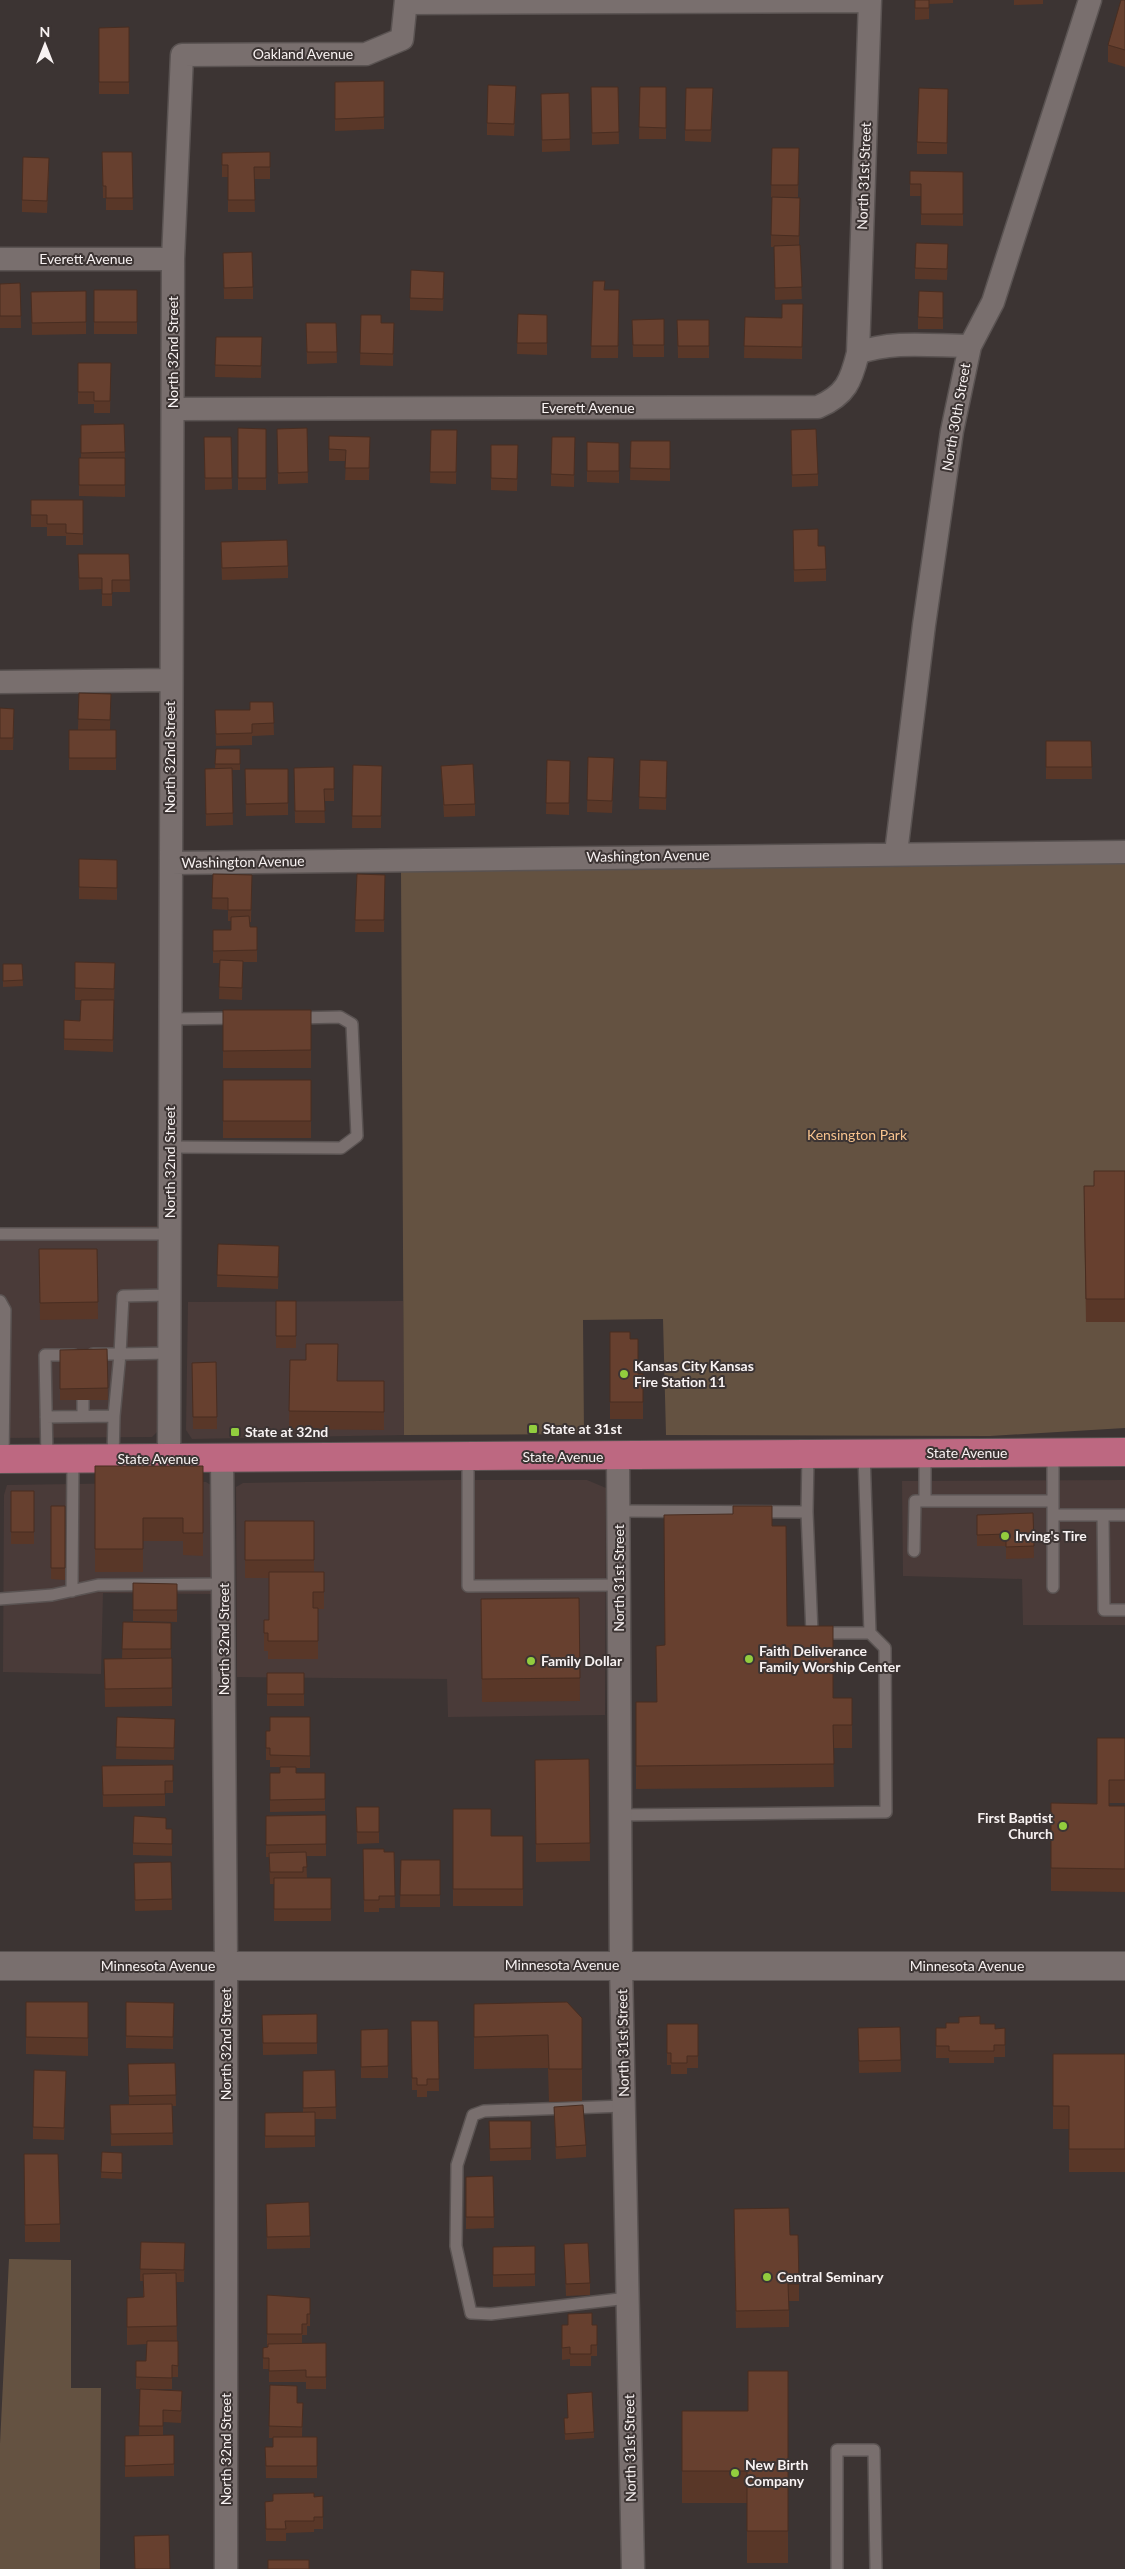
<svg xmlns="http://www.w3.org/2000/svg" width="1125" height="2569" viewBox="0 0 1125 2569" font-family="Lato,sans-serif">
<style>
.built{fill:#4a3b39}
.green{fill:#645241}
.lines{fill:none;stroke-linecap:round;stroke-linejoin:round}
.service-casing{stroke:#5a5352;stroke-width:14}
.minor-casing{stroke:#5a5352;stroke-width:25}
.secondary-casing{stroke:#5a5352;stroke-width:30}
.primary-casing{stroke:#5a5352;stroke-width:30}
.service{stroke:#796f6e;stroke-width:11}
.minor{stroke:#796f6e;stroke-width:22}
.secondary{stroke:#796f6e;stroke-width:28}
.primary{stroke:#bd6881;stroke-width:28}
.wall{fill:#593728}
.building{fill:#67402f;stroke:#482d21}
.poi-dot{fill:#92cd3e;stroke:#3c3433;stroke-width:2}
.labels{text-anchor:middle;stroke-width:4;stroke-linejoin:round;paint-order:stroke}
.street-label{font-size:14px;fill:#f8f2f2;stroke:#3c3433}
.park-label{font-size:14px;fill:#f7c38e;stroke:#3c3433}
.poi-label{font-size:14px;font-weight:bold;fill:#f8f2f2;stroke:#3c3433;text-anchor:start}
</style>
<rect width="100%" height="100%" fill="#3c3433"/>
<path class="built" d="M157 1226 158 1431 152 1437 0 1438V1227Z
M403 1301 404 1435 192 1439 186 1430 188 1302Z
M450 1480H587L606 1488 605 1715 448 1717 447 1679 237 1677 236 1487 243 1483Z
M1125 1480V1625H1023L1022 1579 903 1576 902 1481Z
M206 1482 214 1487 213 1594 103 1593 101 1674 3 1672 4 1495 7 1485Z"/>
<path class="green" d="M1125 863V1428L990 1436 666 1435 663 1319 583 1320 584 1434 404 1435 401 872Z
M9 2259 71 2260V2388H101L100 2569H0V2444Z"/>
<g class="lines">
<defs>
<path id="service" d="M171 1019 237 1018
M170 1147 341 1148 357 1136 352 1024 340 1017 296 1018
M0 1234H170
M0 1301 5 1310 3 1459
M93 1354H120L123 1296 170 1295
M83 1416V1400
M46 1417 114 1416 120 1354 170 1353
M1053 1453V1515H1125
M925 1454V1501H1053
M468 1457V1586L619 1585
M47 1459 45 1355H74
M113 1459 114 1416
M618 1511 807 1512 808 1455
M807 1512 812 1633H870
M1053 1515V1587
M1103 1515 1104 1610H1125
M914 1551 915 1501H925
M72 1591 73 1459
M0 1599 52 1595 98 1585 223 1584
M620 1815 886 1812 885 1648 870 1633 864 1454
M624 2106 484 2111 473 2115 457 2165 456 2246 471 2313 491 2314 628 2298
M837 2569V2450H874L876 2569"/>
<path id="minor" d="M406 3 870 1
M0 259H173
M858 353 870 0
M174 409 818 407C846 395 851 381 858 353 893 340 933 346 970 346
M0 682 170 680
M896 853 924 625 952 431 970 346 993 302 1090 0
M171 863 1125 852
M618 1457 621 1965 633 2569
M169 1459 173 259 182 55 366 54 402 39 406 0
M222 1459 226 1966V2569"/>
<path id="secondary" d="M0 1966H1125"/>
<path id="primary" d="M0 1459 1125 1452"/>
</defs>
<use href="#service" class="service-casing"/>
<use href="#minor" class="minor-casing"/>
<use href="#secondary" class="secondary-casing"/>
<use href="#primary" class="primary-casing"/>
<use href="#service" class="service"/>
<use href="#minor" class="minor"/>
<use href="#secondary" class="secondary"/>
<use href="#primary" class="primary"/>
</g>
<path class="wall" d="M915 0H953V3L929 4V19L915 20Z
M1014 0H1043V4L1014 5Z
M1125 0V67L1108 62V45Z
M129 27V94H99V28Z
M384 81V129L335 131V82Z
M591 87H618L619 144 592 145Z
M640 87H666V139H639Z
M948 89 947 154H917V142Z
M569 93 570 151 542 152 541 94Z
M516 98 514 136 487 135V123Z
M713 100 711 142 685 141V130Z
M772 148H799L798 197H771Z
M102 152H132L133 210H106V198H103Z
M270 152V179H254L255 212H228V177H222V153Z
M49 170 47 213 22 212V200Z
M910 171 963 172V226L921 225V196H910Z
M800 210 799 245 802 299 775 300 774 247H771V235Z
M223 253 253 287V299H224Z
M948 256 947 280 915 279V268Z
M593 281 605 290H619L618 358H591Z
M20 283 21 328H0V284Z
M444 284 443 311 410 310V298Z
M94 290H137V334H94Z
M86 291V334L32 335 31 292Z
M943 292V329H918V317Z
M803 304 802 359 744 358 745 317 782 318Z
M518 314 547 315V355L517 354Z
M361 315 381 323H394L393 366 360 365Z
M664 319V357H633L632 320Z
M677 320H709V358H678Z
M306 323H336L337 363 307 364Z
M216 337H262L261 378 215 377Z
M78 363H111L110 413H94V404H78Z
M124 424 125 458V497L79 496V458H81V425Z
M238 428 266 429V490H238Z
M307 428 308 483 278 484 277 429Z
M431 430H457L456 484 430 483Z
M329 436 370 448 369 480H345L346 461H329Z
M204 437H231L232 489 205 490Z
M575 437 574 487 551 486V474Z
M631 441H670V481L630 480Z
M587 442 619 443V483L587 482Z
M791 442 818 474V486L792 487Z
M491 445 518 457 517 491 491 490Z
M31 500H83V545H66V536H47V527H31Z
M793 542 826 569V581L794 582Z
M78 554H129L130 592H112V606H102V589L79 590Z
M221 554 288 566V578L222 580Z
M79 693 111 694 110 730H116V770H69V730H78Z
M273 702 274 735 252 736V745L216 746 215 710H250Z
M0 708 14 720 13 750H0Z
M1046 741H1091L1092 779H1046Z
M216 749H240V770H232L233 825 206 826 205 769 215 768Z
M588 757 614 770 612 813 587 812Z
M547 760 570 761 569 815 546 814Z
M640 760 667 761 666 810 639 809Z
M353 765 382 766 381 828H352Z
M441 766 475 804V816L444 817Z
M334 767V801H324L325 823H295L294 768Z
M245 769H288V815L246 816Z
M79 859 117 860V900L79 899Z
M213 874 252 875 251 922H250V927H257V962H243L242 1000 219 999 220 963H213V930H231V921H228V910L212 909Z
M357 874 385 875 384 932H355Z
M75 962 115 963 113 1052 64 1050V1020L80 1021 81 1000H75Z
M3 964H22L23 986 3 987Z
M223 1010H311V1068H223Z
M223 1080H311V1138H223Z
M1125 1171V1322H1086L1084 1209 1094 1186Z
M218 1244 279 1258 278 1289 217 1287Z
M39 1249H97L98 1319 40 1320Z
M276 1301H296V1348H276Z
M610 1332 630 1339 638 1374H643V1419H610Z
M107 1349 108 1400H60V1350Z
M290 1360 338 1381H384V1430L289 1429Z
M216 1362 217 1429H193L192 1363Z
M95 1466H203V1556L183 1555V1541H143V1572H95Z
M11 1491H34V1544H11Z
M51 1506H65V1580L51 1579Z
M1033 1513 1034 1558 1006 1559V1546H977V1515Z
M245 1521H314V1572H324V1609H318V1659H268V1651H264V1620H269V1578H245Z
M772 1526 787 1626 833 1698H852V1748H833L834 1787 636 1789V1702H657L665 1645Z
M133 1583 177 1584V1622L133 1621Z
M579 1598 580 1701 482 1702 481 1599Z
M123 1622 171 1623V1658H172V1706L105 1707 104 1659H122Z
M267 1673H304V1706H267Z
M117 1717 175 1719 174 1760 116 1759Z
M310 1717V1768H296V1773H325V1811L270 1812V1773H280L281 1767H270V1760H266V1731H270Z
M1125 1738V1803H1109V1806H1125V1892L1051 1891V1803L1097 1804Z
M589 1759 590 1861 536 1862 535 1760Z
M173 1765V1793H165V1806L103 1807 102 1766Z
M356 1807H379V1843L357 1844Z
M453 1809 491 1836H523V1906H453Z
M326 1815V1856H306L307 1878H331V1921H274V1884H270L269 1857H266V1816Z
M166 1829H172V1856L133 1855V1843Z
M363 1849 384 1852H394L395 1908H379V1912H364Z
M401 1860H440V1907H400Z
M171 1862 172 1910 135 1911 134 1875Z
M26 2002H88V2056L26 2054Z
M126 2002 174 2003 173 2049 126 2048Z
M567 2002 582 2069V2101L549 2102 548 2068 474 2069V2004Z
M317 2014V2054L263 2055 262 2015Z
M411 2021H438L439 2091H427V2097H417V2090H412Z
M667 2024H698V2068H687V2074H671V2065H667Z
M980 2024 995 2029 1005 2028V2057H994V2063H949V2058H936V2028H946Z
M900 2027 901 2072 859 2073 858 2028Z
M388 2029V2078H361V2030Z
M1053 2054H1125V2172H1069V2129H1053Z
M175 2063 176 2106H172L173 2145 111 2146 110 2105 129 2104 128 2064Z
M335 2070 336 2119H315V2147L265 2148V2113H303V2071Z
M66 2083 64 2140 33 2139V2127Z
M554 2107 586 2145V2157L556 2159Z
M489 2121H531V2160L490 2161Z
M102 2152 122 2153V2179L101 2178Z
M24 2172 60 2224V2242H25Z
M493 2176 494 2228 466 2229V2177Z
M266 2204 310 2236V2248L267 2249Z
M734 2226 790 2235 799 2284V2301H789V2327L736 2328Z
M141 2242 185 2243 184 2282H176L177 2341H178V2377H172V2389H136V2361H146L147 2344 127 2345V2298L143 2297V2281H140Z
M564 2244 590 2283V2295L566 2296Z
M535 2246V2286L493 2287V2247Z
M267 2295 310 2298V2326H307V2335H302V2343H326V2389H306V2382H269V2369H263V2348L268 2347V2346H267Z
M568 2314 592 2325 597 2345V2356H591V2366H570V2359L562 2360V2325H568Z
M788 2371V2563H747V2503H682V2411H748Z
M270 2385 297 2403H303L302 2437H317V2478H266L265 2447H273V2438H269Z
M140 2389 182 2402 181 2423 163 2422V2435H174V2476L125 2477V2436H139Z
M564 2418H568L594 2432V2438L565 2440Z
M323 2496V2529H314V2532L286 2533V2541H266L265 2502Z"/>
<path class="building" d="M915 0H929V8H915Z
M1121 0H1125V50L1108 45Z
M129 27V82H99V28Z
M384 81V117L335 119V82Z
M488 85 516 86 514 124 487 123Z
M591 87H618L619 132 592 133Z
M640 87H666V128L639 127Z
M686 88H713L711 130H685Z
M919 88 948 89 947 143 917 142Z
M569 93 570 139 542 140 541 94Z
M772 148H799L798 185H771Z
M102 152H132L133 198H106V186H103Z
M270 152V167H254L255 200H228V165H222V153Z
M23 157 49 158 47 201 22 200Z
M910 171 963 172V214H921V184H910Z
M772 197 800 198 799 236 771 235Z
M916 243 948 244 947 269 915 268Z
M800 245 802 287 775 288 774 246Z
M252 252 253 287 224 288 223 253Z
M411 270 444 272 443 299 410 298Z
M593 281H605L604 290H619L618 346H591Z
M20 283 21 316H0V284Z
M94 290H137V322H94Z
M86 291V322L32 323 31 292Z
M919 291 943 292V318L918 317Z
M782 304H803L802 347 744 346 745 317 782 318Z
M518 314 547 315V343H517Z
M361 315H381V323H394L393 354 360 353Z
M664 319V345H633L632 320Z
M677 320H709V346H678Z
M306 323H336L337 352H307Z
M216 337H262L261 366 215 365Z
M78 363H111L110 401H94V392H78Z
M124 424 125 452 81 453V425Z
M238 428 266 429V478H238Z
M307 428 308 472 278 473 277 429Z
M816 429 818 474 792 475 791 430Z
M431 430H457L456 472H430Z
M329 436 370 437 369 468H345L346 450 329 449Z
M204 437H231L232 478H205Z
M552 437H575L574 475 551 474Z
M631 441H670V469L630 468Z
M587 442 619 443V471H587Z
M491 445H518L517 479 491 478Z
M79 458H125V485H79Z
M31 500H83V534L66 533V524H47V515H31Z
M818 529V546H825L826 569 794 570 793 530Z
M287 540 288 566 222 568 221 542Z
M78 554H129L130 580H112V594H102V578H79Z
M79 693 111 694 110 720 78 719Z
M250 702H273L274 723 252 724V733L216 734 215 710H250Z
M0 708 14 709 13 738H0Z
M69 730H116V758H69Z
M1046 741H1091L1092 767H1046Z
M216 749H240V764H215Z
M588 757 614 758 612 801 587 800Z
M547 760 570 761 569 803H546Z
M640 760 667 761 666 798 639 797Z
M473 764 475 804 444 805 441 766Z
M353 765 382 766 381 816H352Z
M334 767V789H324L325 811H295L294 768Z
M232 768 233 813 206 814 205 769Z
M245 769H288V803L246 804Z
M79 859 117 860V888L79 887Z
M213 874 252 875 251 910H228V898H212Z
M357 874 385 875 384 920H355Z
M249 916 250 927H257V950L213 951V930H231V917Z
M220 960 243 961 242 988 219 987Z
M75 962 115 963 114 989 75 988Z
M3 964H22L23 980 3 981Z
M81 1000H114L113 1040 64 1039V1020L80 1021Z
M223 1010H311V1050L223 1051Z
M223 1080H311V1121H223Z
M1094 1171H1125V1299H1086L1084 1186H1094Z
M218 1244 279 1246 278 1277 217 1275Z
M39 1249H97L98 1302 40 1303Z
M276 1301H296V1336H276Z
M610 1332H630V1339H638V1374H643V1402H610Z
M306 1344H338L337 1381H384V1412L289 1411 290 1360H306Z
M107 1349 108 1388 60 1389V1350Z
M216 1362 217 1417H193L192 1363Z
M95 1466H203V1533H183V1518H143V1549H95Z
M11 1491H34V1532H11Z
M51 1506H65V1568H51Z
M733 1506H772V1526H786L787 1626H833V1698H852V1725H833L834 1764 636 1766V1702H657L656 1646 665 1645 664 1515 733 1514Z
M1033 1513 1034 1546 1006 1547V1534L977 1535V1515Z
M245 1521H314V1560H245Z
M269 1572H324V1592H313V1608H318V1641H268V1633H264V1620H269Z
M133 1583 177 1584V1610H133Z
M579 1598 580 1678 482 1679 481 1599Z
M123 1622 171 1623V1649H122Z
M172 1658V1688L105 1689 104 1659Z
M267 1673H304V1694H267Z
M117 1717 175 1719 174 1748 116 1747Z
M270 1717H310V1756L270 1755V1748H266V1731H270Z
M1097 1738H1125V1780H1109V1806H1125V1869L1051 1868V1803L1097 1804Z
M589 1759 590 1843 536 1844 535 1760Z
M173 1765V1781H165V1794L103 1795 102 1766Z
M280 1767H296V1773H325V1799L270 1800V1773H280Z
M356 1807H379V1832H357Z
M453 1809H491V1836H523V1889H453Z
M326 1815V1844L266 1845V1816Z
M134 1816 166 1818V1829H172V1844L133 1843Z
M363 1849H384V1852H394L395 1896H379V1900H364Z
M306 1852 307 1867H303V1872H270L269 1853Z
M401 1860H440V1895H400Z
M171 1862 172 1899 135 1900 134 1863Z
M274 1878H331V1909H274Z
M26 2002H88V2038L26 2037Z
M126 2002 174 2003 173 2037 126 2036Z
M567 2002 582 2018V2069H549L548 2035 474 2037V2004Z
M317 2014V2043H263L262 2015Z
M980 2016V2024H995V2029L1005 2028V2045H994V2051H949V2046H936V2028H946V2023H959V2017Z
M411 2021H438L439 2079H427V2085H417V2078H412Z
M667 2024H698V2056H687V2063H671V2053H667Z
M900 2027 901 2060 859 2061 858 2028Z
M388 2029V2066L361 2067V2030Z
M1053 2054H1125V2149H1069V2106H1053Z
M175 2063 176 2095 129 2096 128 2064Z
M34 2070 66 2071 64 2128 33 2127Z
M335 2070 336 2107 303 2108V2071Z
M172 2104 173 2133 111 2134 110 2105Z
M583 2105 586 2145 556 2147 554 2107Z
M315 2112V2136H265V2113Z
M489 2121H531V2148L490 2149Z
M102 2152 122 2153V2173L101 2172Z
M24 2154H58L60 2224 25 2225Z
M493 2176 494 2217H466V2177Z
M309 2202 310 2236 267 2237 266 2204Z
M789 2208 790 2235H798L799 2284H788L789 2310 736 2311 734 2209Z
M141 2242 185 2243 184 2270 140 2269Z
M588 2243 590 2283 566 2284 564 2244Z
M535 2246V2274L493 2275V2247Z
M176 2273 177 2326 127 2327V2298L144 2297 143 2274Z
M267 2295 310 2298V2314H307V2324H302V2334H267Z
M592 2313V2325H597V2345H591V2354H570V2347L562 2348V2325H568V2314Z
M147 2341H178V2366L172 2365V2378L136 2377V2361H146Z
M326 2343V2377H306V2370L269 2371V2358H263V2348L268 2347V2344Z
M748 2371H788V2531H747V2471H682V2411H748Z
M270 2385 297 2386V2403H303L302 2427 269 2426Z
M140 2389 182 2391 181 2411 163 2410V2426H139Z
M592 2392 594 2432 565 2434 564 2418H568L567 2394Z
M174 2435V2464L125 2466V2436Z
M273 2437H317V2466H266L265 2447H273Z
M314 2493V2497L323 2496V2517H314V2521H285L286 2529H266L265 2502 273 2501V2494Z
M169 2535 170 2569H135L134 2536Z
M268 2560H309V2569H268Z"/>
<g class="poi-dot">
<circle cx="624" cy="1374" r="5"/>
<rect x="528" y="1424" width="10" height="10" rx="2.5"/>
<rect x="230" y="1427" width="10" height="10" rx="2.5"/>
<circle cx="1005" cy="1536" r="5"/>
<circle cx="749" cy="1659" r="5"/>
<circle cx="531" cy="1661" r="5"/>
<circle cx="1063" cy="1826" r="5"/>
<circle cx="767" cy="2277" r="5"/>
<circle cx="735" cy="2473" r="5"/>
</g>
<g class="labels">
<g class="street-label">
<text x="303" y="59">Oakland Avenue</text>
<text transform="translate(864 176) rotate(-88)" y="5">North 31st Street</text>
<text x="86" y="264">Everett Avenue</text>
<text transform="translate(173 352) rotate(-90)" y="5">North 32nd Street</text>
<text x="588" y="413">Everett Avenue</text>
<text transform="translate(956 417) rotate(-80)" y="5">North 30th Street</text>
<text transform="translate(170 757) rotate(-90)" y="5">North 32nd Street</text>
<text transform="translate(648 856) rotate(-1)" y="5">Washington Avenue</text>
<text transform="translate(243 862) rotate(-1)" y="5">Washington Avenue</text>
<text transform="translate(170 1162) rotate(-90)" y="5">North 32nd Street</text>
<text x="967" y="1458">State Avenue</text>
<text x="563" y="1462">State Avenue</text>
<text x="158" y="1464">State Avenue</text>
<text transform="translate(619 1578) rotate(-90)" y="5">North 31st Street</text>
<text transform="translate(224 1639) rotate(-90)" y="5">North 32nd Street</text>
<text x="562" y="1970">Minnesota Avenue</text>
<text x="158" y="1971">Minnesota Avenue</text>
<text x="967" y="1971">Minnesota Avenue</text>
<text transform="translate(623 2043) rotate(-91)" y="5">North 31st Street</text>
<text transform="translate(226 2044) rotate(-90)" y="5">North 32nd Street</text>
<text transform="translate(630 2448) rotate(-91)" y="5">North 31st Street</text>
<text transform="translate(226 2449) rotate(-90)" y="5">North 32nd Street</text>
</g>
<g class="park-label">
<text x="857" y="1140">Kensington Park</text>
</g>
<g class="poi-label">
<text x="634" y="1371">Kansas City Kansas<tspan x="634" dy="16">Fire Station 11</tspan></text>
<text x="543" y="1434">State at 31st</text>
<text x="245" y="1437">State at 32nd</text>
<text x="1015" y="1541">Irving's Tire</text>
<text x="759" y="1656">Faith Deliverance<tspan x="759" dy="16">Family Worship Center</tspan></text>
<text x="541" y="1666">Family Dollar</text>
<text x="1053" y="1823" text-anchor="end">First Baptist<tspan x="1053" dy="16">Church</tspan></text>
<text x="777" y="2282">Central Seminary</text>
<text x="745" y="2470">New Birth<tspan x="745" dy="16">Company</tspan></text>
</g>
</g>
<g transform="translate(45 45)" stroke="#3c3433" stroke-width="4" paint-order="stroke">
<path d="M0-4L9 19L0 12L-9 19Z" fill="#f8f2f2"/>
<text y="-8" font-size="14" font-weight="bold" text-anchor="middle" fill="#f8f2f2">N</text>
</g>
</svg>
